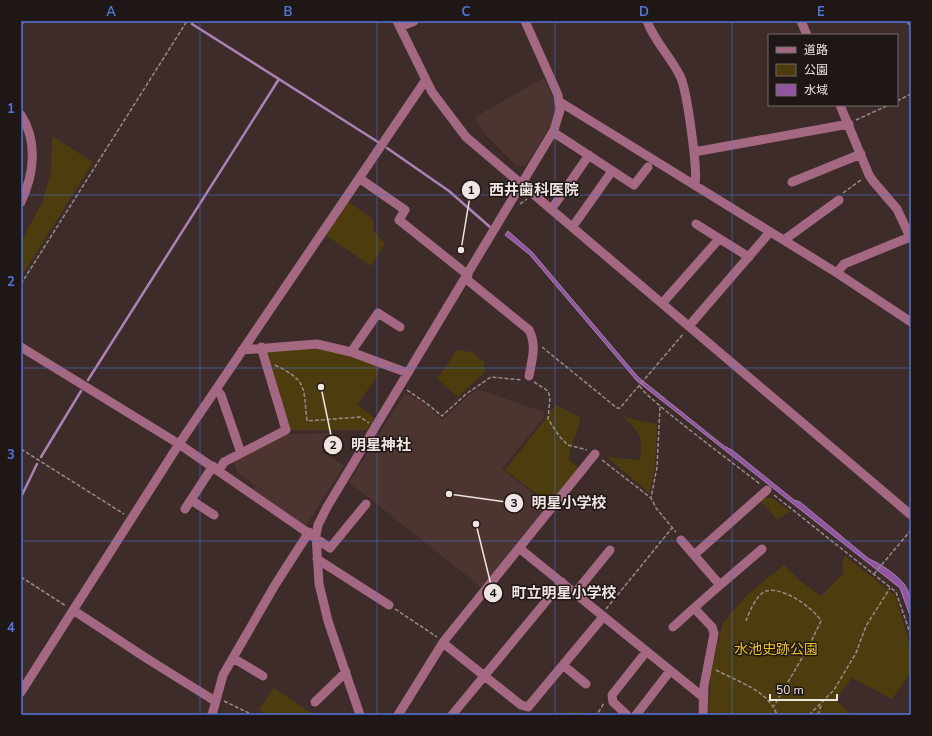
<svg xmlns="http://www.w3.org/2000/svg" width="932" height="736" viewBox="0 0 932 736" font-family="'Nunito Sans','Noto Sans JP',sans-serif">
<style>
.built{fill:#4c3431}
.green{fill:#4d3d0e}
.water{fill:#9056a0;stroke:#ac81b4}
.lines{fill:none;stroke-linecap:round;stroke-linejoin:round}
.stream{stroke:#ac81b4;stroke-width:2.5}
.path{stroke:#998b89;stroke-width:1.5;stroke-dasharray:4 2;stroke-linecap:butt}
.minor{stroke:#a46882;stroke-width:9}
.grid{fill:none;stroke:#5274da;stroke-width:1;stroke-opacity:0.55}
.labels{text-anchor:middle;stroke-width:3;stroke-linejoin:round;paint-order:stroke}
.park-label{font-size:14px;fill:#eec22f;stroke:#1e1716}
.leader{fill:none;stroke:#efe4e2;stroke-width:1.5}
.callout-dot{fill:#efe4e2;stroke:#1e1716;stroke-width:1.5}
.mark-label{font-size:12px;text-anchor:middle;font-weight:bold;fill:#111}
.callout-label{font-size:15px;text-anchor:middle;font-weight:bold;fill:#efe4e2;stroke:#1e1716;stroke-width:3;stroke-linejoin:round;paint-order:stroke}
.neatline{fill:none;stroke:#5274da;stroke-width:1.5}
.grid-label{font-size:13px;text-anchor:middle;font-weight:bold;fill:#5274da}
</style>
<rect width="100%" height="100%" fill="#3d2c2a"/>
<path class="built" d="M544 78 554 100 555 112 551 125 528 162 524 166H517L483 132 475 117Z
M477 389 544 412V417L502 469 548 505 482 588 349 482 405 393 425 404 442 420 468 396Z
M332 433 321 452 344 465 306 526 252 492 256 486 237 472 234 462 245 454 286 434Z"/>
<path class="green" d="M52 136 93 162 23 274 21 273V241L42 203 51 172Z
M347 201 373 219 374 232 385 244 371 266 327 236V232Z
M317 344 379 362 378 375 357 405 375 418 367 430H286L261 347Z
M457 350 472 352 484 362 485 372 458 397 437 379Z
M556 405 580 417C580 433 569 444 569 460L580 469 550 504 505 470Z
M623 417 657 424 655 468 649 493 607 457 639 460C645 438 639 431 623 417Z
M765 498H772L790 511 777 520 761 501Z
M845 556 895 595 911 648V672L892 699 852 678 835 700 852 715H708L711 672 723 623 748 594 784 565 799 580 821 596 843 574 842 564Z
M274 688 311 713 310 715H269L259 710Z
M578 711 588 715H545Z"/>
<path class="water" d="M508 231 532 252 638 377 724 446 732 450 794 500 800 502 869 559C881 564 896 574 904 584 911 593 911 607 911 618L900 588 637 381 530 255 505 235Z"/>
<g class="lines">
<path class="stream" d="M192 24 378 142
M387 148 449 191 490 227
M88 380 279 79
M41 457 81 391
M21 497 37 464"/>
<path class="path" d="M907 21 911 29
M21 26 24 21
M897 101 911 94
M856 120 889 105
M506 183 507 191
M843 193 861 180
M520 204 527 199
M21 284 187 21
M542 347 617 408H620L684 333
M275 365C308 381 303 387 307 421L360 417 369 423
M534 382 548 391 550 398 548 419 560 437 568 445 587 450
M640 386C641 395 745 472 760 484
M407 390 426 403 442 416 466 394 491 377 522 380
M660 407 657 467 651 498 656 508 676 532
M21 449 124 514
M602 460 651 498
M774 495 896 592 911 636
M874 574 911 530
M21 577 66 606
M395 609 437 637
M606 609 672 528
M746 621C749 612 757 594 766 591 782 586 814 608 821 621L809 646 774 706
M716 670C738 682 768 690 777 715
M224 701 253 715
M593 715 598 713 604 703
M809 715 834 690 856 653 866 626 890 588
M818 715 821 705"/>
<path class="minor" d="M397 21 432 92 466 137 911 515
M647 21C654 41 671 57 680 76 687 89 698 171 695 185
M801 21 807 35
M400 27 414 21
M560 102 837 273 911 322
M840 105 869 175 873 181 897 209 911 239
M21 115C38 141 34 175 21 202
M553 132 634 185 648 167
M694 152 849 124
M359 178 405 210 399 220 468 275
M792 182 861 154
M555 204 589 155
M576 222 612 171
M696 224 749 257
M784 240 839 200
M837 273 844 264 910 237
M465 278 529 330C537 346 532 359 529 376
M666 299 719 239
M689 326 770 232
M21 347 179 444 330 548 366 504
M242 350 317 344 351 352 408 373
M351 352 378 313 400 327
M216 389 221 395 241 453
M219 470 224 462 286 430 261 347
M191 500 214 515
M185 509 213 466
M681 540 694 555
M519 548 703 697
M317 559 389 605
M720 585 762 549
M575 593 610 550
M73 610 146 658 215 701
M673 627 694 608
M443 643 521 705 528 707 603 617
M233 658 263 676
M563 665 586 684
M21 692 179 444 425 81
M315 702 346 672
M212 715 223 675 275 585 309 532
M360 715 328 621 319 584 316 535 318 525 327 507 554 130 560 110 558 95 525 21
M398 715 444 641 595 454
M452 715 562 582
M627 715 613 702 612 695 646 652
M636 715 670 671
M703 715 704 686 714 634 712 627 694 608 720 585 694 555 767 490"/>
</g>
<path class="grid" d="M200 21V715M377 21V715M555 21V715M732 21V715M21 195H911M21 368H911M21 541H911"/>
<g class="labels">
<g class="park-label">
<text x="776" y="654">水池史跡公園</text>
</g>
</g>
<path class="leader" d="M461 250L471 190M321 387L333 445M449 494L514 503M476 524L493 593"/>
<g class="callout-dot">
<circle cx="461" cy="250" r="4"/>
<circle cx="321" cy="387" r="4"/>
<circle cx="449" cy="494" r="4"/>
<circle cx="476" cy="524" r="4"/>
<circle cx="471" cy="190" r="10"/>
<circle cx="333" cy="445" r="10"/>
<circle cx="514" cy="503" r="10"/>
<circle cx="493" cy="593" r="10"/>
</g>
<g class="mark-label">
<text x="471" y="194">1</text>
<text x="333" y="449">2</text>
<text x="514" y="507">3</text>
<text x="493" y="597">4</text>
</g>
<g class="callout-label">
<text x="534" y="195">西井歯科医院</text>
<text x="381" y="450">明星神社</text>
<text x="569" y="508">明星小学校</text>
<text x="564" y="598">町立明星小学校</text>
</g>
<rect width="932" height="736" fill="none" stroke="#1e1716" stroke-width="44"/>
<rect x="768" y="34" width="130" height="72" fill="#1e1716" stroke="#726968"/>
<rect x="776" y="47" width="20" height="6" fill="#a46882" stroke="#726968"/>
<text x="804" y="54" font-size="12" fill="#efe4e2">道路</text>
<rect x="776" y="64" width="20" height="12" fill="#4d3d0e" stroke="#726968"/>
<text x="804" y="74" font-size="12" fill="#efe4e2">公園</text>
<rect x="776" y="84" width="20" height="12" fill="#9056a0" stroke="#726968"/>
<text x="804" y="94" font-size="12" fill="#efe4e2">水域</text>
<path d="M770 694v6h67v-6" fill="none" stroke="#efe4e2" stroke-width="2"/>
<text x="776" y="694" font-size="12" fill="#efe4e2" stroke="#1e1716" stroke-width="3" paint-order="stroke">50 m</text>
<rect x="22" y="22" width="888" height="692" class="neatline"/>
<g class="grid-label">
<text x="111" y="16">A</text>
<text x="288" y="16">B</text>
<text x="466" y="16">C</text>
<text x="644" y="16">D</text>
<text x="821" y="16">E</text>
<text x="11" y="113">1</text>
<text x="11" y="286">2</text>
<text x="11" y="459">3</text>
<text x="11" y="632">4</text>
</g>
</svg>
